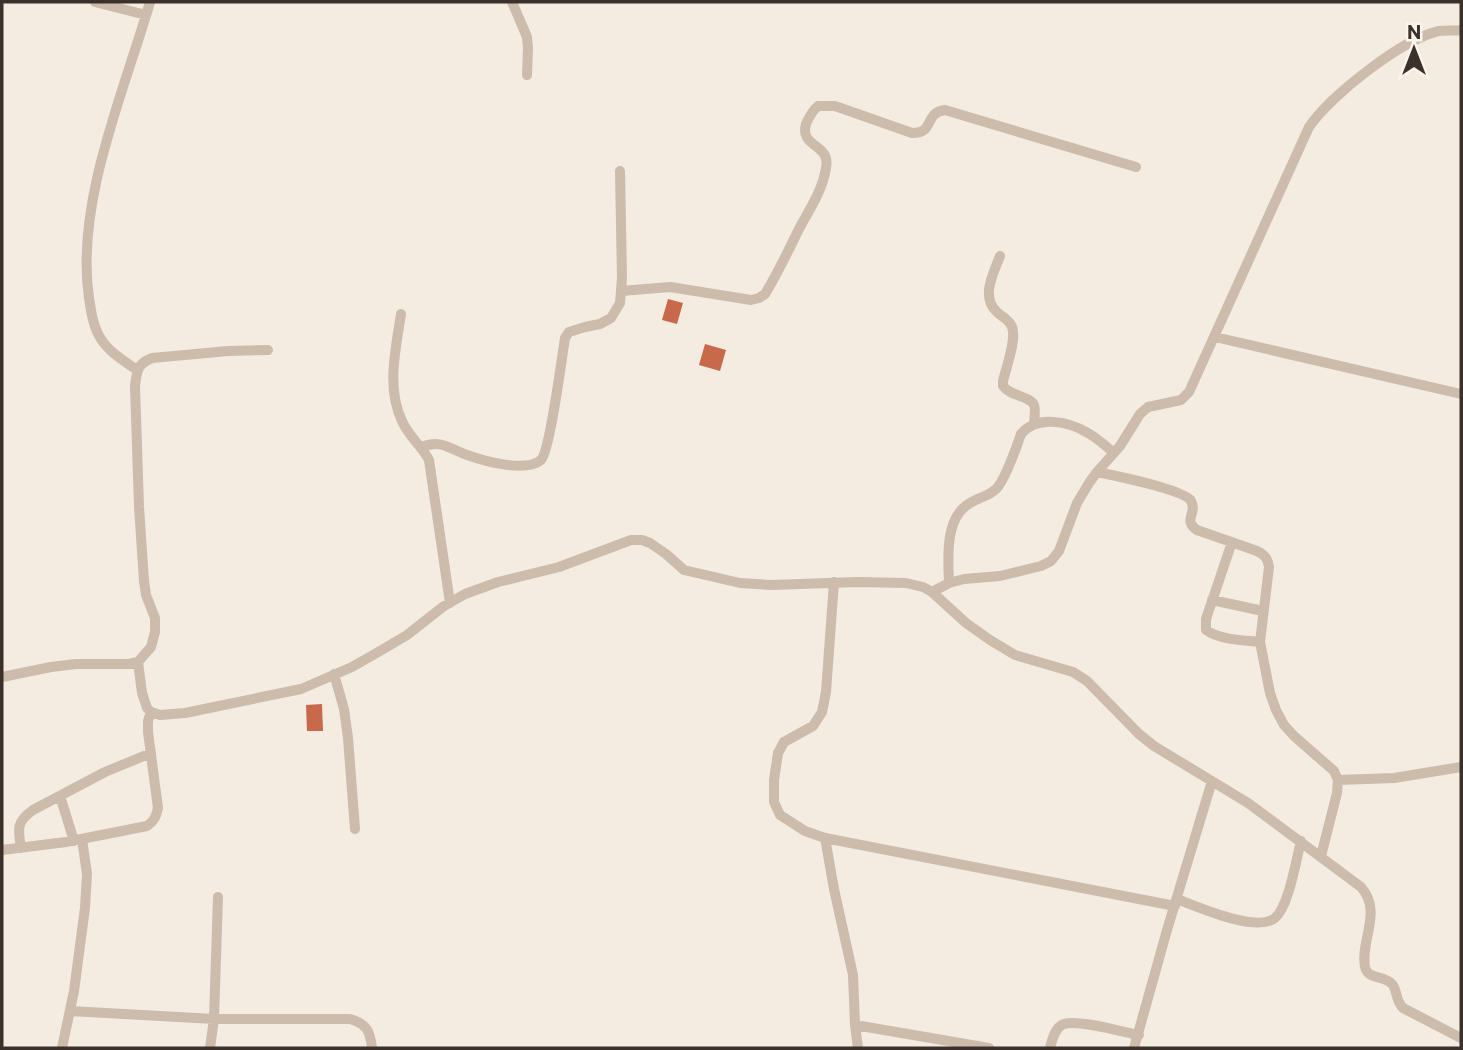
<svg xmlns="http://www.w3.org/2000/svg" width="1463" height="1050" viewBox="0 0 1463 1050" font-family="Commissioner,sans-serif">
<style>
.building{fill:#c8694b}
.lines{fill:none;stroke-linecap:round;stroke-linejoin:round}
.street{stroke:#cdbbac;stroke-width:10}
</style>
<rect width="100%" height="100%" fill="#f4ebe1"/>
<path class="building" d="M668 299 683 303 677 324 662 320Z
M705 344 726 350 720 371 699 365Z
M322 704 323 731H307L306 705Z"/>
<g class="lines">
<path class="street" d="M95 2 146 15
M512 2 527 37 528 48 527 75
M1000 256C994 272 980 297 997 312 1002 317 1009 319 1012 327 1017 339 1006 368 1003 381V386C1010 396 1030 396 1034 405 1036 409 1034 419 1034 424
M621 291 670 287 751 300 759 298 765 294C778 273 789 249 800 227 810 209 823 189 826 168 831 143 799 148 806 124 809 117 812 111 818 106H835L912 133C936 133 923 113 945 110L1136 167
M401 314C396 348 386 388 402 421 409 437 421 445 429 460L450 603
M1215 337 1461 394
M137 370C124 361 109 352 101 339 93 327 91 311 89 298 75 203 124 92 150 2
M422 447C442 439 449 449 467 455 484 461 526 473 541 460 550 451 562 356 565 338L569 332 585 327 600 324 611 318 620 303 622 278 620 171
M1097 472C1112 475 1185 490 1191 501 1198 513 1182 520 1197 530L1257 551C1265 555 1268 559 1269 567L1260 642 1270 693 1276 710 1284 725 1294 736 1334 771 1338 780 1337 793 1321 856
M1232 542 1206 619V630C1220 640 1243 640 1260 642
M834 582 826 692 822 712 813 726 784 742 778 753 774 780V802L780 815 805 831 825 838 1175 906
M949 583C948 559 945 520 967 505 976 498 988 497 996 489 1004 482 1017 446 1021 434 1037 415 1068 421 1088 433 1097 438 1106 446 1114 453
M932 592 949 583 964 579 1000 576 1041 566 1051 561 1059 551 1077 503 1089 483 1097 472 1120 446 1140 414 1148 407 1181 400 1189 392 1309 127C1330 96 1402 39 1439 31 1446 30 1454 31 1461 30
M1212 600 1263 611
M138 662 142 693 147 708 151 712 160 715 185 713 301 689 352 667 380 651 407 635 444 606 465 594 498 582 559 567 631 540H642L650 543 666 554 684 570 740 583 771 585 858 582 906 583 923 587 932 592 966 623 990 640 1015 655 1073 672 1087 681 1139 734 1154 746 1248 803 1361 887C1383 912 1360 940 1365 967 1368 980 1384 975 1392 984 1398 991 1395 1000 1403 1008L1461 1038
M334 674 344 709 348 738 355 829
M2 677 51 667 76 664H129L138 662 151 647 155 632V618L146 595 144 581 139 507 135 386C137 371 137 364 152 358L228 351 268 350
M1338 780 1394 778 1461 767
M60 796 74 841
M825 838 834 889 853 975 855 1025 858 1048
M21 848C18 829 16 822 33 810L105 772 151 753
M2 850 66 842 147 826C154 821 156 817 158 808L148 732V721L151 712
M1177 899C1198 907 1257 933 1275 918 1289 906 1296 860 1301 841
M70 1011 214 1019H350C367 1024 370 1031 372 1048
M855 1025 989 1048
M62 1048 74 991 85 908 87 874 82 839
M210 1048 214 1019 218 897
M1050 1048C1052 1040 1055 1027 1064 1024 1078 1019 1122 1032 1139 1035
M1134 1048 1167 930 1212 781"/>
</g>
<rect width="1463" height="1050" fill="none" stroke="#3b302b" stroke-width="7"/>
<g transform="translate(1414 49)" stroke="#fbf5ee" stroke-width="5" paint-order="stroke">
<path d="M0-5L12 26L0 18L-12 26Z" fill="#3b302b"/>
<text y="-10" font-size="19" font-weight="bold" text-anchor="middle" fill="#3b302b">N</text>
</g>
</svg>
